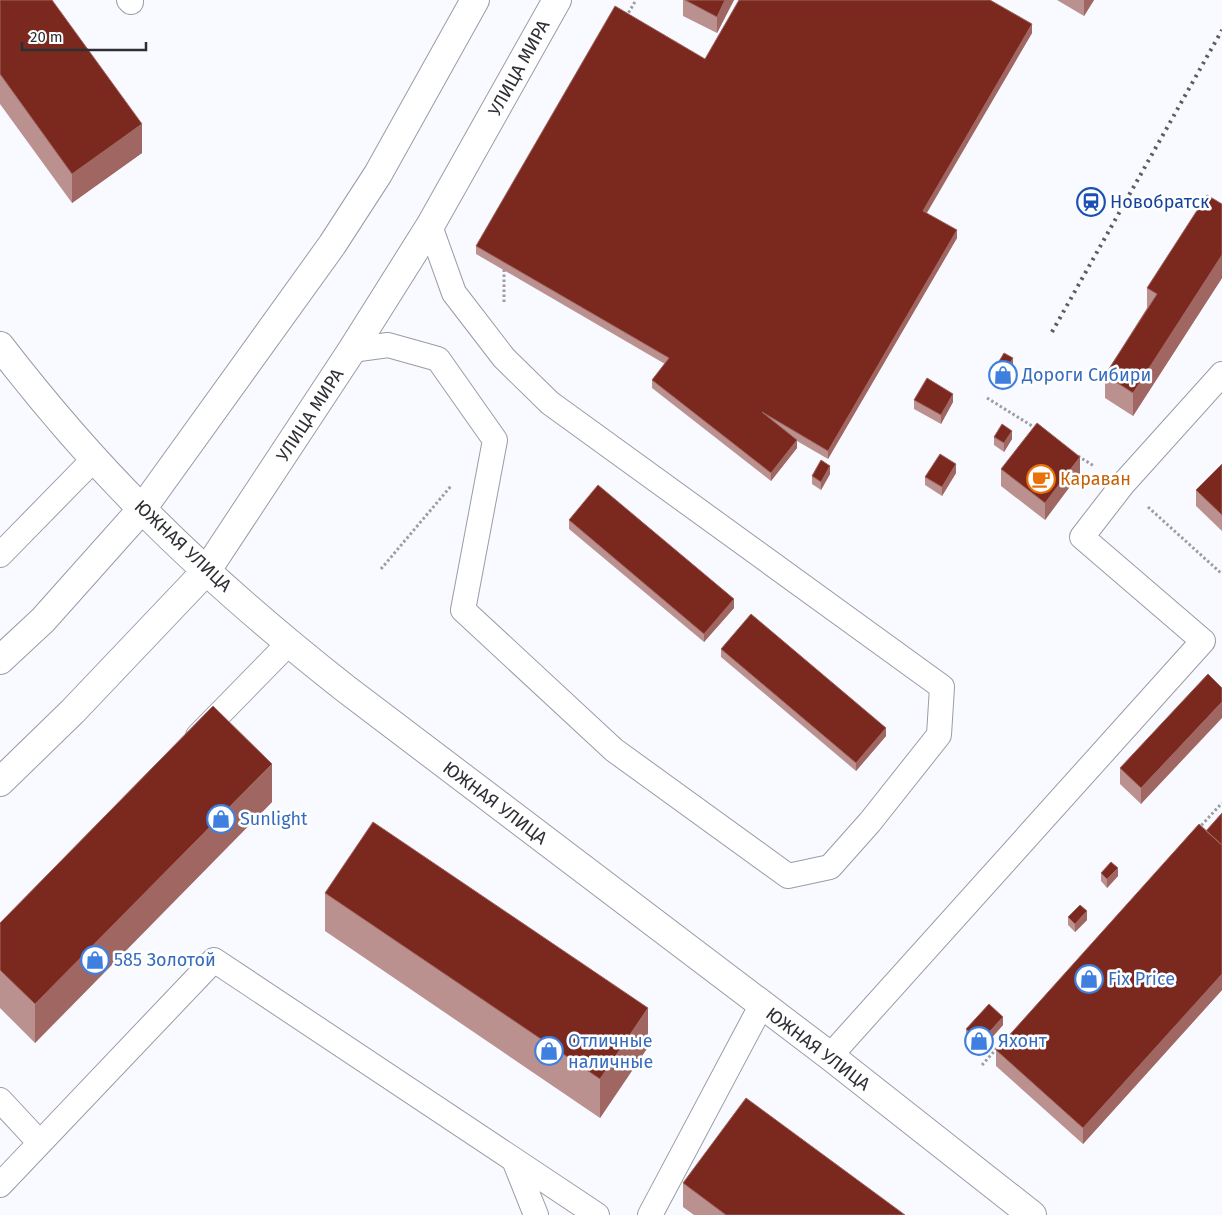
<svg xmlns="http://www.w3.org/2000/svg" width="1222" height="1215" viewBox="0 0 1222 1215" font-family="'Fira Sans',sans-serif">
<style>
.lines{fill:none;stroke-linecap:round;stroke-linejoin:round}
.lane-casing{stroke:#999ca7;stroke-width:26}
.secondary-casing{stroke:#999ca7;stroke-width:30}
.path{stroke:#9c9da2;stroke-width:3;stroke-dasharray:2.5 2.5;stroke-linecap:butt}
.lane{stroke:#fff;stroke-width:24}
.secondary{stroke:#fff;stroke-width:28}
.rail{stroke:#5b5c61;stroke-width:4;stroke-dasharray:2.5 5;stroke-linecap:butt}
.wall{fill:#ba918f}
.shaded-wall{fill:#a06762}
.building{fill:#7b281f;stroke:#a06762}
.labels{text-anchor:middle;stroke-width:5;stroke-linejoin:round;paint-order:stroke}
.street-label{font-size:18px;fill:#2e2f34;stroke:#fff}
.transit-label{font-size:18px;fill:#164399;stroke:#fff;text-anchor:start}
.shop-label{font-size:18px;fill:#366cbe;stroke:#fff;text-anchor:start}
.food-label{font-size:18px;fill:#c56008;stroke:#fff;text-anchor:start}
</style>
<rect width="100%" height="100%" fill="#f8faff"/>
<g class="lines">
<defs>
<path id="lane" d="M129 0 131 2
M352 350 388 345 438 359 495 440 463 610 614 750 788 876 830 867 870 822 939 735 942 687 550 403 504 358 454 293 430 226
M0 555 94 459
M198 736 289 643
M830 1056 1203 641 1082 537 1123 484 1222 374
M0 1100 40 1143
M514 1160 536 1215
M0 1185 214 960 597 1215
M650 1215 761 1006"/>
<path id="secondary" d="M0 346C44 403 91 458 142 509 205 573 275 633 346 689L830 1056 1032 1215
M0 660 43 620 142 509 332 245 378 174 475 0
M0 782 73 711 207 570 352 350 430 226 557 0"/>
</defs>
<use href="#lane" class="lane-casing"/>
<use href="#secondary" class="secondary-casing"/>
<path class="path" d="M626 17 636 0
M504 302V268
M987 398 1037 429
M1078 456 1094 466
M1148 507 1222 574
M381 569 451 486
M1198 829 1222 803
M982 1065 998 1047"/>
<use href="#lane" class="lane"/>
<use href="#secondary" class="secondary"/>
<path class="rail" d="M1052 332 1222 30"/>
</g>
<path class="wall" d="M0 0 142 153 72 203 0 104Z
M683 0H734L717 33 683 16Z
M1057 0H1094L1084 16Z
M1032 33 927 213 957 238 828 459 797 441V448L771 481 652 388V380L665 364 476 254V246L705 59Z
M1222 204V278L1133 416 1105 398V375L1147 308V288Z
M1013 366 1004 382 995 376V368Z
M914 400 953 402 941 424 914 409Z
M994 437 1012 439 1004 452 994 445Z
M1222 464V531L1196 506V490Z
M1001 469 1080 473 1045 520 1001 486Z
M956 473 942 496 925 485V477Z
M830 474 821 490 812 484V476Z
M569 520 734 608 704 642 569 529Z
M721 649 886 736 856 771 721 657Z
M1222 688 1141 804 1120 784V768Z
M272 802 35 1043 0 1008V923Z
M1222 813V990L1083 1144 996 1066V1050L1206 831Z
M1101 873 1118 876 1107 888 1101 881Z
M325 893 648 1047 600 1118 325 931Z
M1068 917 1087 920 1075 932 1068 925Z
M1003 1025 980 1051 966 1038V1029Z
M683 1183 905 1215H694L683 1207Z"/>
<path class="shaded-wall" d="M725 0H734L717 33V17Z
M1084 0H1094L1084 16Z
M1032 24V33L923 219V211Z
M142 124V153L72 203V174Z
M957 230V238L828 459V451Z
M1222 255V278L1133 416V393Z
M1013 358V366L1004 382V374Z
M953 394V402L941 424V415Z
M1012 431V439L1004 452V443Z
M797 440V448L771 481V473Z
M1080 457V473L1045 520V503Z
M956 464V473L942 496V487Z
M830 466V474L821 490V482Z
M734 599V608L704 642V634Z
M1222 702V718L1141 804V788Z
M886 728V736L856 771V763Z
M272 764V802L35 1043V1004Z
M1118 868V876L1107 888V879Z
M1087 911V920L1075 932V924Z
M1222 974V990L1083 1144V1128Z
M648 1008V1047L600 1118V1079Z
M1003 1017V1025L980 1051V1042Z"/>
<path class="building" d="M0 0H52L142 124 72 174 0 74Z
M685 0H725L717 17Z
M739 0H990L1032 24 923 211 957 230 828 451 762 412 797 440 771 473 652 380 669 358 476 246 615 6 705 59Z
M1207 195 1222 204V255L1133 393 1105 375 1157 294 1147 288Z
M1004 353 1013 358 1004 374 995 368Z
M927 378 953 394 941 415 914 400Z
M1037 423 1080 457 1045 503 1001 469Z
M1002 424 1012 431 1004 443 994 437Z
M940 454 956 464 942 487 925 477Z
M821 460 830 466 821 482 812 476Z
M1222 464V515L1196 490Z
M598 485 734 599 704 634 569 520Z
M751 614 886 728 856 763 721 649Z
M1208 674 1222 688V702L1141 788 1120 768Z
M213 706 272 764 35 1004 0 970V923Z
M1222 813V845L1206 831Z
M373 822 648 1008 600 1079 325 893Z
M1199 824 1222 845V974L1083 1128 996 1050Z
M1111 862 1118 868 1107 879 1101 873Z
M1080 905 1087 911 1075 924 1068 917Z
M989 1004 1003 1017 980 1042 966 1029Z
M746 1098 905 1215H726L683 1183Z"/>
<defs>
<symbol id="station-ring" viewBox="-11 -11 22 22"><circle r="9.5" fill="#fff" stroke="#1a4fb4" stroke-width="1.5"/><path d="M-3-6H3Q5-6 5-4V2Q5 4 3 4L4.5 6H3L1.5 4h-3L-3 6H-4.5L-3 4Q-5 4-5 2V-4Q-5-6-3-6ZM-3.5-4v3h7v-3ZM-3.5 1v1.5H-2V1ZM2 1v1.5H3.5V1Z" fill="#1a4fb4"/></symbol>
<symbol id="shop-ring" viewBox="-11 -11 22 22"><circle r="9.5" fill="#fff" stroke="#3f7fe0" stroke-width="1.5"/><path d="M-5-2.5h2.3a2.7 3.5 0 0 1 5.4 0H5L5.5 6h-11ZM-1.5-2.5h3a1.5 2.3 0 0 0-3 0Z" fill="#3f7fe0"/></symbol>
<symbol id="cafe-ring" viewBox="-11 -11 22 22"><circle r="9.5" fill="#fff" stroke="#e8710a" stroke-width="1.5"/><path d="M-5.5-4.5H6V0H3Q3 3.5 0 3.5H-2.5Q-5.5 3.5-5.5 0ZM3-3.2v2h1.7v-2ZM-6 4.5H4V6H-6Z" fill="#e8710a"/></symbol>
</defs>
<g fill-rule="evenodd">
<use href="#station-ring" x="1075" y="186" width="32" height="32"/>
<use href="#shop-ring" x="987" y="359" width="32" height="32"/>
<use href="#cafe-ring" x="1025" y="463" width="32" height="32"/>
<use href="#shop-ring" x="205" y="803" width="32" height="32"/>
<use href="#shop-ring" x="79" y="944" width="32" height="32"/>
<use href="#shop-ring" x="1073" y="963" width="32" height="32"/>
<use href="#shop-ring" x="963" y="1025" width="32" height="32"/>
<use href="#shop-ring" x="533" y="1035" width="32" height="32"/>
</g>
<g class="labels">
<g class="street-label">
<text transform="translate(519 68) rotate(-61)" y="6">УЛИЦА МИРА</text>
<text transform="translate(310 415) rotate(-57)" y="6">УЛИЦА МИРА</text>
<text transform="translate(183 546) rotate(43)" y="6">ЮЖНАЯ УЛИЦА</text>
<text transform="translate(495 803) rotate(37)" y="6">ЮЖНАЯ УЛИЦА</text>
<text transform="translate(818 1049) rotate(37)" y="6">ЮЖНАЯ УЛИЦА</text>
</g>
<g class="transit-label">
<text x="1110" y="208">Новобратск</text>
</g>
<g class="shop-label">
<text x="1022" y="381">Дороги Сибири</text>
<text x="240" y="825">Sunlight</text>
<text x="114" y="966">585 Золотой</text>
<text x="1108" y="985">Fix Price</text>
<text x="568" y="1047">Отличные<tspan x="568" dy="21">наличные</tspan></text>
<text x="998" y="1047">Яхонт</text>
</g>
<g class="food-label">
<text x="1060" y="485">Караван</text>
</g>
</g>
<path d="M22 42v8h124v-8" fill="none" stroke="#2e2f34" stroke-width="2.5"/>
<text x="30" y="42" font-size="15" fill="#2e2f34" stroke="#ffffff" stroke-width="4" paint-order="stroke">20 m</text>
</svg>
